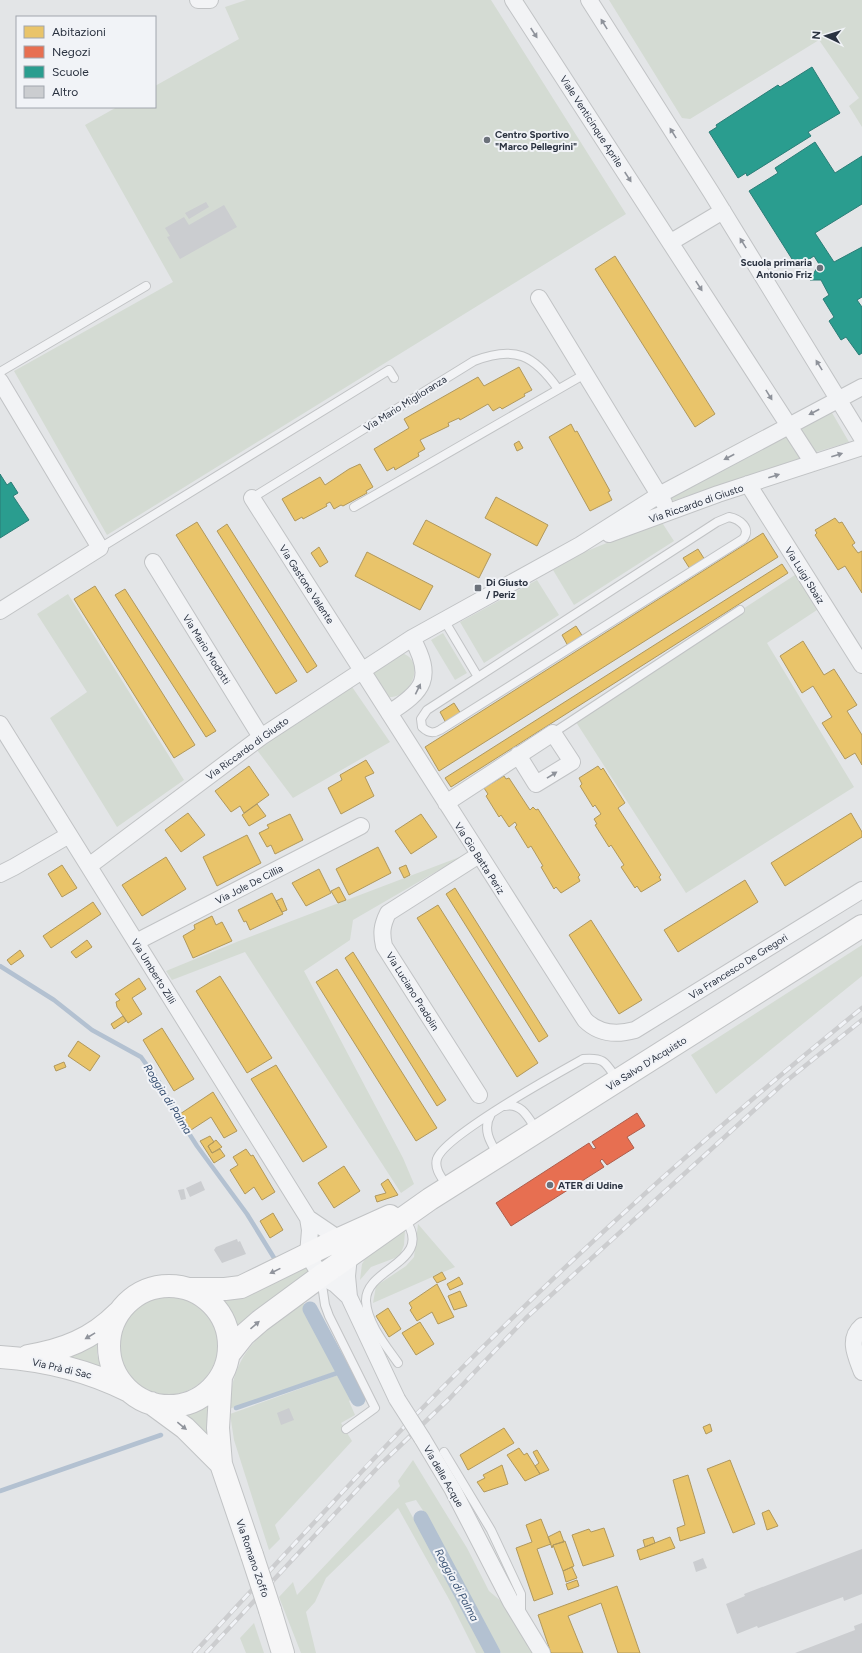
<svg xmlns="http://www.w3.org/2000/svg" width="862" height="1653" viewBox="0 0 862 1653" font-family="Figtree,sans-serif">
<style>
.green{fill:#d4dbd3}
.homes{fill:#e9c46a;stroke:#b0985d}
.shops{fill:#e76f51;stroke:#ae5d4c}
.schools{fill:#2a9d8f;stroke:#2a7d77}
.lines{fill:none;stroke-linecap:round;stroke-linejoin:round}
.stream{stroke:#b3c1d1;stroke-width:4.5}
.canal{stroke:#b3c1d1;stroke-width:15}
.building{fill:#cbcdd0}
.lane-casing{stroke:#c1c3c5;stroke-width:10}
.street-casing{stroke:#c1c3c5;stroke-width:18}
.secondary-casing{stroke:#c1c3c5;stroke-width:24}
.lane{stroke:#f2f3f5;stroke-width:8}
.street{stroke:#f2f3f5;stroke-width:16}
.secondary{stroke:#f6f6f7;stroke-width:22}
.rail-casing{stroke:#cccdcf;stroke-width:4.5}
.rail{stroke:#f1f3f7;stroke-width:3;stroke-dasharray:9;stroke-linecap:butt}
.street-bridge-casing{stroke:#c1c3c5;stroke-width:18;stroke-linecap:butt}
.secondary-bridge-casing{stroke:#c1c3c5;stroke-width:24;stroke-linecap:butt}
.street-bridge{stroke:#f2f3f5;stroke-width:16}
.secondary-bridge{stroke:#f6f6f7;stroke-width:22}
.oneway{fill:#8e929a}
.oneway2{fill:#90949c}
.poi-dot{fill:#6b717a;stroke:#f1f3f7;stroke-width:1.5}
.labels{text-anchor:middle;stroke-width:4;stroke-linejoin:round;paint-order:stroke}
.street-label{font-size:10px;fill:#2a3240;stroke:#f1f3f7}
.poi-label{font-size:10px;font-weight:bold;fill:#2a3240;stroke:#f1f3f7;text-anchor:start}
.water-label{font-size:11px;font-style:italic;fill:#375072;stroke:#f1f3f7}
</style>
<rect width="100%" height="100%" fill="#e3e5e7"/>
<path class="green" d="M246 0H491L626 214 107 535 14 371 173 282 85 125 117 107H155V86L239 39 225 7Z
M609 0H862V127L849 106 859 98 819 40 690 119 682 118Z
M831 411 849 442 813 453 799 429Z
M786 433 803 458 672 501 666 495Z
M661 521 674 541 574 605 553 570 582 553Z
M798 573 820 608 767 643 854 787 686 893 574 719Z
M537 580 559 615 484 663 460 622Z
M68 594 184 780 117 827 50 718 87 692 37 614Z
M443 633 467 673 455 680 431 640Z
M401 653C427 659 412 701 386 697L372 678 373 668Z
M350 684 390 742 293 798 257 750Z
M465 855 353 920 350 940 304 971 403 1158 414 1184 401 1193 245 952 172 980 166 971 239 941Z
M862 945V976L716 1094 691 1055Z
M418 1224 455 1267 373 1303 376 1286 406 1266 414 1257Z
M405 1230 404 1245 401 1253 395 1258 371 1267 360 1280 362 1264 368 1254Z
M306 1262 314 1274 237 1334C233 1319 227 1308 217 1296Z
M116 1344a51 51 0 1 1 102 0a51 51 0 1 1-102 0Z
M302 1301 340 1370 229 1409C233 1350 260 1335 302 1301Z
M98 1337 97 1354 102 1373 48 1359Z
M341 1374 353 1398 349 1401 355 1415 341 1423 352 1441 275 1525 280 1539 269 1550 234 1440 230 1414Z
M214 1400 218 1453 181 1418 198 1411Z
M413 1460 467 1548 489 1591 502 1602 534 1653H501L426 1515 416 1500 405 1503 487 1653H476L450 1601 398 1508 326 1578 315 1602 306 1612 316 1653H301L279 1597 293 1582 297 1595 400 1486 398 1481Z
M254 1623 264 1653H246L240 1638Z"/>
<path class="homes" d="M615 256 715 414 695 427 595 269Z
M519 367 532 390 524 394 525 396 502 409 500 407 493 411 488 404 460 420 459 418 448 423 449 426 420 440 425 449 418 453 419 456 395 470 394 467 387 471 374 449 409 428 404 419 478 377 484 386Z
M571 424 575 432 577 431 610 491 608 492 612 500 590 511 549 437Z
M519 441 523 448 517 451 514 444Z
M360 464 373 487 366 491 367 493 343 506 341 505 334 509 330 502 326 504 327 506 303 519 302 517 295 521 282 499 320 477 325 485 349 469Z
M496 497 548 525 537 546 485 518Z
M835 518 839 523 842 522 855 543 852 545 858 553 862 551V593L845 566 838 570 815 535 817 533 815 530Z
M426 520 491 554 479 578 413 544Z
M197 522 297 681 276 694 176 535Z
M227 524 317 666 307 673 217 531Z
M763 533 778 557 439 771 425 747Z
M319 547 328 562 320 567 311 553Z
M698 549 705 560 690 569 683 558Z
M367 552 433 586 420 610 355 576Z
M782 564 788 573 451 787 445 778Z
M95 586 195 745 174 758 74 599Z
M125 589 216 731 206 737 115 595Z
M576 626 583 637 568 646 562 635Z
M803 641 824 675 834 669 857 705 847 711 862 735V765L855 753 845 759 822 723 832 717 813 686 802 693 780 656Z
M454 703 461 714 446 723 440 712Z
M366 760 374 773 365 777 374 796 341 814 328 788 342 780 340 775Z
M249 766 269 795 244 813 240 806 231 812 215 791Z
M598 766 601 770 603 768 625 803 618 808 661 875 659 877 661 880 641 892 637 886 635 888 621 867 624 865 611 845 609 847 595 825 597 824 594 819 601 814 595 805 593 807 580 786 582 784 579 778Z
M504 776 506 779 509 778 530 810 533 807 536 810 538 809 580 875 578 877 580 881 561 893 556 887 554 889 541 867 543 866 531 846 528 848 515 827 517 825 515 822 509 827 501 815 499 817 486 796 488 794 484 788Z
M257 804 266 816 249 826 242 815Z
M188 813 205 835 181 852 165 830Z
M851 813 862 832V837L785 886 771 863Z
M290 814 303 840 275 854 271 845 267 847 259 833 269 828 267 825Z
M421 814 437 837 411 854 395 831Z
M247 835 261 863 217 886 203 857Z
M378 847 391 873 349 895 336 869Z
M166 857 186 889 142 916 122 885Z
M62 865 77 888 62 897 48 874Z
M406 865 410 875 404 878 399 868Z
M319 869 331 893 306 906 292 883Z
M745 880 758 902 678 952 664 930Z
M339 887 346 900 338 903 331 891Z
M455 888 548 1036 539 1042 446 894Z
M272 893 283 914 250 930 246 921 244 922 238 910Z
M282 898 287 910 282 912 276 901Z
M93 902 101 914 51 948 43 936Z
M438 905 538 1063 517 1077 417 918Z
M212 916 216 925 222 922 232 941 193 958 183 936 195 929 194 925Z
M591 920 642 1000 619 1014 569 935Z
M87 940 92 947 76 958 71 952Z
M20 950 24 956 11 965 7 960Z
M353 952 446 1100 437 1106 345 958Z
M337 969 437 1128 416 1141 316 982Z
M220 976 272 1058 247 1073 196 991Z
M139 978 146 989 132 998 142 1014 128 1023 117 1007 116 1002 120 1000 115 994Z
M123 1016 126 1021 114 1029 111 1024Z
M162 1028 194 1079 174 1091 143 1040Z
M78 1041 100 1056 90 1071 68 1056Z
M64 1062 66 1067 56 1071 54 1066Z
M276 1065 327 1147 303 1162 251 1079Z
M213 1092 237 1131 224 1138 211 1117 191 1130 180 1114Z
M210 1136 214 1142 208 1146 212 1153 220 1149 225 1156 214 1163 200 1141Z
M216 1140 222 1147 212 1153 208 1146Z
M246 1149 251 1156 253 1155 275 1192 262 1200 254 1187 245 1194 230 1170 238 1165 233 1157Z
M344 1166 360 1191 334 1208 318 1183Z
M388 1179 398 1195 377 1202 375 1196 386 1193 381 1184Z
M273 1213 283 1230 270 1238 260 1221Z
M442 1272 446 1279 437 1283 433 1277Z
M459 1277 463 1284 450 1290 447 1284Z
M437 1284 454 1317 438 1324 432 1312 417 1321 410 1310 412 1308 409 1303Z
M460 1291 467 1306 454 1310 448 1296Z
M388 1308 401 1329 389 1337 376 1316Z
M420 1322 434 1344 416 1355 402 1333Z
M710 1424 712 1431 706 1434 703 1427Z
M504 1428 514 1443 468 1470 460 1455Z
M519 1448 524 1455 527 1453 540 1474 525 1481 507 1455Z
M537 1450 549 1470 540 1474 535 1466 539 1463 533 1452Z
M730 1460 755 1524 733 1533 707 1469Z
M502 1465 508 1484 484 1492 477 1482 485 1478 483 1475Z
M688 1475 705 1533 680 1541 677 1528 685 1525 673 1480Z
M769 1510 778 1526 767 1530 762 1513Z
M541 1519 551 1544 537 1549 553 1594 534 1601 516 1548 532 1542 526 1525Z
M604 1528 614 1556 583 1566 572 1535 589 1529 591 1532Z
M560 1531 564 1542 553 1545 552 1548 548 1537Z
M653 1537 655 1543 645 1547 643 1540Z
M670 1537 675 1548 640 1560 637 1550Z
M565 1541 574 1566 563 1571 553 1545Z
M572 1567 577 1578 566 1582 563 1571Z
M577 1580 579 1586 568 1590 566 1584Z
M617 1586 640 1653H618L601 1603 568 1616 583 1653H551L538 1615Z"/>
<path class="shops" d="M637 1113 645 1126 627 1137 634 1148 607 1165 602 1159 600 1161 604 1167 511 1226 496 1203 589 1143 593 1149 596 1148 592 1142Z"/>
<path class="schools" d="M812 67 840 113 808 132 811 136 747 176 746 173 738 178 709 132 717 127 716 125 778 85 780 87Z
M815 142 835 173 862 156V204L815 233 834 262 862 247V297L857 300 862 307V353L859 355 846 337 841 340 829 321 834 317 823 299 829 295 821 280H810L819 264 814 256 797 267 749 191 778 173 775 168Z
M0 474 7 485 11 482 18 493 13 496 29 520 0 538Z"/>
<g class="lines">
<path class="stream" d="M0 966 54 1000 92 1030 141 1057 159 1082 174 1110 197 1146 247 1214 276 1261
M236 1408 343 1371
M0 1491 161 1435"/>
<path class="canal" d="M310 1309 358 1399
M421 1518 493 1653"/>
</g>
<path class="building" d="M206 202 209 207 189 219 185 213Z
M224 205 237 227 180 259 167 237 170 236 165 228 184 217 189 225Z
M201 1181 205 1190 190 1197 186 1188Z
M184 1189 186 1199 181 1200 178 1190Z
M237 1239 238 1242 240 1241 246 1254 222 1263 214 1250 216 1247Z
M289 1408 294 1420 281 1425 277 1413Z
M862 1549V1594L844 1601 843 1597 758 1628 757 1626 737 1634 726 1604 745 1596 744 1594Z
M703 1558 707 1568 696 1572 693 1562Z
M862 1623V1653H795L855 1630 854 1626Z"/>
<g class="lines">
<defs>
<path id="lane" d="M0 372 146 286
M252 498 474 361C515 345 534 355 558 389
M354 507 585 374
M729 517C739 519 752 528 743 539L440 730C433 734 428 733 422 727L421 719 427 710 717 522Z
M100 548 389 370 394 378
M444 620 478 677
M553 733 740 610
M505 1106C522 1102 529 1119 537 1131
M491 1114C482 1129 490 1142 498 1155
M447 1186C442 1178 434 1169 437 1159 443 1137 558 1073 583 1059 605 1057 606 1063 617 1080
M321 1278 325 1305 329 1316 375 1408 346 1429
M398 1363C386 1346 367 1323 366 1301 365 1267 437 1262 404 1218
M444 1452 491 1530 521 1594V1613"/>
<path id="street" d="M198 0H210
M513 0 813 463
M589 0 711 192 862 438
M671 242 723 211
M539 298 664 503
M0 381 100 548 0 611
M748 484 862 665
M252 498 585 1020C599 1034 617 1035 635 1030L862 890
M609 534 718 494 862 447
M153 562 261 737
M389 713C424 691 434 678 412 638
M0 724 308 1218 339 1239 349 1256 347 1276 349 1297 397 1399
M446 803 553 733 572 762 536 784 518 755
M479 855 388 913C382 925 381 933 384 946L479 1095
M89 866 261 737 412 638 580 545 659 495 862 387
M0 874 14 867 69 835
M136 942 361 826
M308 1218 310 1230 308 1255 321 1276 335 1284 349 1297
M862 1326C847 1339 856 1356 862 1372
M422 1438 453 1490 511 1602 542 1653"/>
<path id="secondary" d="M109 1346a60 60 0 1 1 120 0a60 60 0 1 1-120 0Z
M189 1289H225L241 1287 339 1239 390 1216
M229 1354 244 1335 260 1321 321 1276 430 1199 862 926
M28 1356C64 1350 92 1339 118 1313
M0 1357C45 1360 89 1371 129 1391
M221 1376 218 1428 221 1464 252 1555
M151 1403 185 1428 221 1464
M270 1610 283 1653"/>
</defs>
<use href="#lane" class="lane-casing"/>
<use href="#street" class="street-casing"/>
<use href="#secondary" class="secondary-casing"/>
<use href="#lane" class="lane"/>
<use href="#street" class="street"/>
<use href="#secondary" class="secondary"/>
<defs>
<path id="rail" d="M194 1653C276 1564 358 1473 443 1387 575 1253 715 1127 862 1008
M206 1653 381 1464 450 1398 526 1318 785 1082 862 1020"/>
</defs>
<use href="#rail" class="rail-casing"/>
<use href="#rail" class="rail"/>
<defs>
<path id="street-bridge" d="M397 1399 422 1438"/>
<path id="secondary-bridge" d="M252 1555 270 1610"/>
</defs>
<use href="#street-bridge" class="street-bridge-casing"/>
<use href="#secondary-bridge" class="secondary-bridge-casing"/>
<use href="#street-bridge" class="street-bridge"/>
<use href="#secondary-bridge" class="secondary-bridge"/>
</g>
<defs><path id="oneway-solid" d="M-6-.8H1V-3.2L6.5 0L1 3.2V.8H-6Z"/></defs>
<g class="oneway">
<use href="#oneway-solid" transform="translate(604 24) rotate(-122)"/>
<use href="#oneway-solid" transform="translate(534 33) rotate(57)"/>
<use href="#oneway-solid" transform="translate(673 133) rotate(-122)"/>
<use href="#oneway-solid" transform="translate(628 177) rotate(57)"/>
<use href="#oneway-solid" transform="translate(743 243) rotate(-122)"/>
<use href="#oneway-solid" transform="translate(699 286) rotate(57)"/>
<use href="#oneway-solid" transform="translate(819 365) rotate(-122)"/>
<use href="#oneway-solid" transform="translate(769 395) rotate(58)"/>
<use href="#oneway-solid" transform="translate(814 412) rotate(152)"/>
<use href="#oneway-solid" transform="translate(837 455) rotate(-18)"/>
<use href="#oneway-solid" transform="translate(729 457) rotate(152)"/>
<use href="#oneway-solid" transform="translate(774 476) rotate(-18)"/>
<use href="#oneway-solid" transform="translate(418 689) rotate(-64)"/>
<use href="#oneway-solid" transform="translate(552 775) rotate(-32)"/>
</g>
<g class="oneway2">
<use href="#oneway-solid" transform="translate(275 1271) rotate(154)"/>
<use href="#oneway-solid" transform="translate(255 1325) rotate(-41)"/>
<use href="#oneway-solid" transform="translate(90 1336) rotate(149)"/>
<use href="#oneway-solid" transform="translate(182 1426) rotate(39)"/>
</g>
<g class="poi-dot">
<circle cx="487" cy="140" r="4"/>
<circle cx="820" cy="268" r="4"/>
<rect x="474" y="584" width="8" height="8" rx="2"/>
<circle cx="550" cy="1185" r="4"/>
</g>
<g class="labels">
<g class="street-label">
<text transform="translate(592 121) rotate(57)" y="4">Viale Venticinque Aprile</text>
<text transform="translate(405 403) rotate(-32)" y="4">Via Mario Miglioranza</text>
<text transform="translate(696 503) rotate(-19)" y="4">Via Riccardo di Giusto</text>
<text transform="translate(805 575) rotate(58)" y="4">Via Luigi Sbaiz</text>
<text transform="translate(307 584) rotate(57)" y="4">Via Gastone Valente</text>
<text transform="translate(207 649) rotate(58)" y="4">Via Mario Modotti</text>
<text transform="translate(247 748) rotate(-36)" y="4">Via Riccardo di Giusto</text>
<text transform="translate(480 858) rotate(57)" y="4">Via Gio Batta Periz</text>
<text transform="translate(249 884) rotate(-27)" y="4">Via Jole De Cillia</text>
<text transform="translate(738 966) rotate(-32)" y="4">Via Francesco De Gregori</text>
<text transform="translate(154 971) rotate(58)" y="4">Via Umberto Zilli</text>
<text transform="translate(413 991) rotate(58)" y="4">Via Luciano Pradolin</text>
<text transform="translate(646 1063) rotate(-32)" y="4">Via Salvo D'Acquisto</text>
<text transform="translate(62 1368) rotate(13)" y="4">Via Prà di Sac</text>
<text transform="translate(444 1476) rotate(60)" y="4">Via delle Acque</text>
<text transform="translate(253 1558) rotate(71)" y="4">Via Romano Zoffo</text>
</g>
<g class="poi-label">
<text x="495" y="138">Centro Sportivo<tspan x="495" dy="12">"Marco Pellegrini"</tspan></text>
<text x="812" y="266" text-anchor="end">Scuola primaria<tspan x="812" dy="12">Antonio Friz</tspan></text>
<text x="486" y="586">Di Giusto<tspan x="486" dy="12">/ Periz</tspan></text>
<text x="558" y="1189">ATER di Udine</text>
</g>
<g class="water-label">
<text transform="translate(168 1099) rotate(58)" y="4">Roggia di Palma</text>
<text transform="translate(457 1585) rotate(62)" y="4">Roggia di Palma</text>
</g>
</g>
<rect x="16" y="16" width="140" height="92" fill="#f1f3f7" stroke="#a1a6ae"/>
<rect x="24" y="26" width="20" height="12" fill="#e9c46a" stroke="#a1a6ae"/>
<text x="52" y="36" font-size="12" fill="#2a3240">Abitazioni</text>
<rect x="24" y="46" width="20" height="12" fill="#e76f51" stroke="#a1a6ae"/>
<text x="52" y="56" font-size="12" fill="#2a3240">Negozi</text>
<rect x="24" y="66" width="20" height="12" fill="#2a9d8f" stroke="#a1a6ae"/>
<text x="52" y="76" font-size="12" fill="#2a3240">Scuole</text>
<rect x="24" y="86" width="20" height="12" fill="#cbcdd0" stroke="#a1a6ae"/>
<text x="52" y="96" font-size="12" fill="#2a3240">Altro</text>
<g transform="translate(826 36) rotate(274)" stroke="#f1f3f7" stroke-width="3" paint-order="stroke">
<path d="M0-3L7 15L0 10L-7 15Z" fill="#2a3240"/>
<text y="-6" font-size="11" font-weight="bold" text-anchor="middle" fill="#2a3240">N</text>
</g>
</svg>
